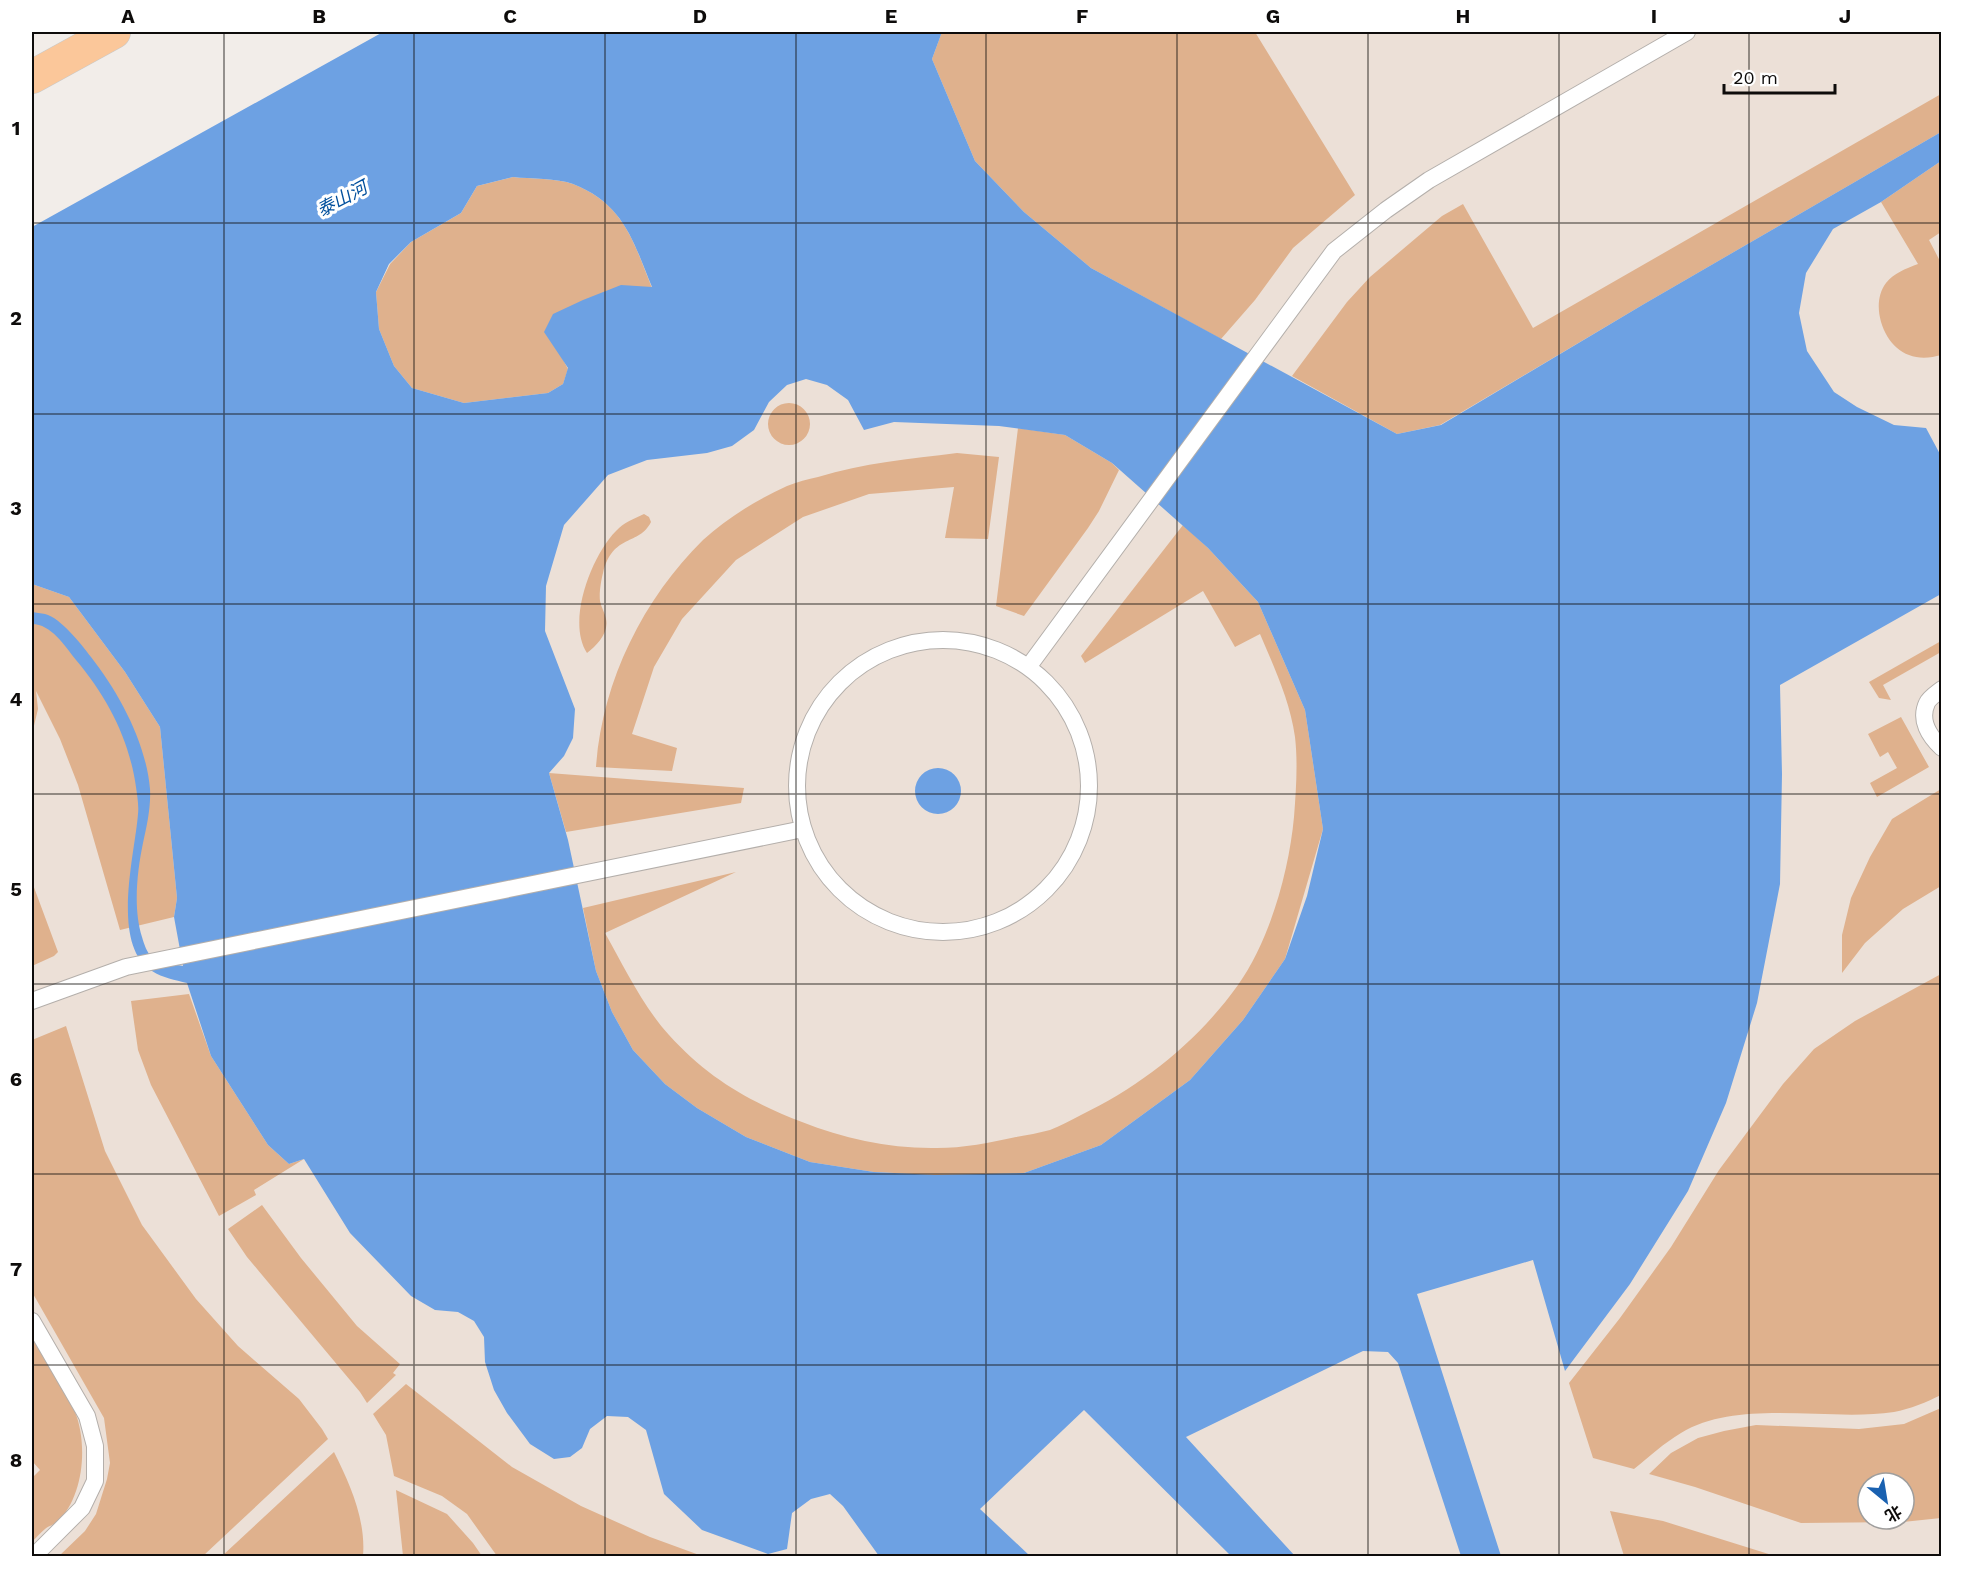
<svg xmlns="http://www.w3.org/2000/svg" width="1973" height="1588" viewBox="0 0 1973 1588" font-family="'Work Sans','Noto Sans SC',sans-serif">
<style>
.built{fill:#ece0d7;fill-rule:evenodd}
.green{fill:#dfb18d;fill-rule:evenodd}
.water{fill:#6da1e3;fill-rule:evenodd}
.lines{fill:none;stroke-linecap:round;stroke-linejoin:round}
.service-casing{stroke:#b4afab;stroke-width:18}
.primary-casing{stroke:#cacac9;stroke-width:34}
.service{stroke:#fff;stroke-width:16}
.primary{stroke:#fbc79a;stroke-width:33}
.grid{fill:none;stroke:#0e0c0b;stroke-width:1.5;stroke-opacity:0.55}
.labels{text-anchor:middle;stroke-width:6;stroke-linejoin:round;paint-order:stroke}
.water-label{font-size:18px;font-style:italic;fill:#02509d;stroke:#fff}
.neatline{fill:none;stroke:#0e0c0b;stroke-width:2}
.grid-label{font-size:20px;text-anchor:middle;font-weight:bold;fill:#0e0c0b}
</style>
<rect width="100%" height="100%" fill="#f2ede9"/>
<path class="built" d="M846 32H1941V1556H32V484ZM1868 1483H1904V1519H1868Z"/>
<path class="green" d="M942 32H1255L1355 195 1293 248 1255 300 1221 339 1091 268 1024 212 975 161 932 59Z
M1941 94V132L1644 304 1440 425 1397 434 1292 376 1347 302 1370 277 1442 216 1463 204 1533 328Z
M1941 161V232L1929 240 1941 263V355C1931 358 1919 359 1909 355 1884 347 1869 305 1886 283 1894 273 1905 269 1918 264L1881 202Z
M513 177C530 179 557 178 573 184 624 204 633 241 652 288L560 354 568 369 563 384 548 393 464 403 412 388 394 366 379 329 376 292 390 264 411 242 461 213 477 186Z
M768 424a21 21 0 1 1 42 0a21 21 0 1 1-42 0Z
M1018 428 1065 435 1112 463 1119 470 1099 511 1088 528 1024 616 996 606Z
M957 453 999 457 988 539 945 538 954 487 869 494 803 517 736 560 682 619 654 667 632 734 677 748 672 771 596 767C602 682 643 599 703 540 727 518 758 499 787 486 797 482 808 479 818 477 863 463 910 459 957 453Z
M644 514 649 517 651 522C639 546 613 533 603 573 601 581 599 593 600 601 601 607 605 613 606 619 609 633 597 645 587 653 566 621 592 555 616 531 624 522 634 519 644 514Z
M1183 525 1208 548 1258 602 1305 710 1323 829 1285 959 1243 1020 1190 1080 1101 1145 1024 1173 935 1175 874 1172 810 1162 746 1137 697 1108 665 1084 633 1050 612 1012 596 971 583 908 736 872 605 933C623 965 644 1008 669 1035 708 1078 748 1101 802 1122 842 1138 887 1148 931 1148 958 1149 989 1143 1016 1137 1027 1135 1039 1133 1050 1130 1060 1126 1071 1120 1081 1115 1143 1085 1198 1041 1238 985 1270 940 1289 871 1294 817 1296 791 1298 763 1295 737 1290 701 1274 667 1260 634L1235 647 1203 591 1085 663 1081 656Z
M32 584 69 597 125 672 160 727 177 898 174 917 120 930 78 785 60 739 36 691 38 709 32 734Z
M1941 641V652L1883 685 1891 700 1879 698 1869 682Z
M1901 717 1929 767 1877 797 1870 783 1897 768 1888 752 1880 757 1868 734Z
M549 773 744 788 741 803 566 832Z
M1941 789V886L1903 909 1865 943 1842 973V935L1851 898 1870 857 1892 819Z
M32 882 58 952 54 956 32 966Z
M1941 974V1395C1927 1402 1910 1409 1894 1412 1829 1422 1739 1398 1681 1433 1664 1443 1649 1457 1634 1469L1593 1458 1569 1383 1620 1318 1671 1247 1719 1170 1783 1084 1814 1049 1855 1021Z
M189 994 211 1056 268 1145 289 1164 304 1159 254 1190 256 1195 219 1216 151 1085 138 1050 131 1001Z
M66 1026 105 1151 142 1225 196 1299 238 1346 299 1399 322 1429 328 1439 203 1556H59L85 1531 96 1514 107 1479 110 1463 104 1418 32 1292V1040Z
M262 1205 301 1258 357 1326 400 1364 393 1373 396 1375 367 1403 360 1392 247 1257 228 1229Z
M32 1337 34 1338C47 1362 65 1387 75 1412 88 1444 84 1497 57 1522 54 1525 48 1526 45 1529 40 1533 36 1538 32 1542V1478L40 1470 32 1461Z
M406 1384 512 1467 581 1506 650 1537 702 1556H497L467 1514 442 1496 394 1476 386 1435 373 1414Z
M1941 1408V1518L1903 1522 1801 1523 1695 1487 1649 1474 1671 1453 1698 1438 1724 1431 1756 1425 1859 1429 1904 1424ZM1868 1483H1904V1519H1868Z
M334 1452C350 1484 366 1520 363 1556H222Z
M396 1490 447 1514 473 1543 482 1556H403Z
M1610 1511 1663 1521 1775 1556H1624Z"/>
<path class="water" d="M383 32H942L932 59 975 161 1024 212 1091 268 1397 434 1441 425 1644 304 1941 132V161L1881 202 1833 229 1806 273 1799 313 1807 351 1834 392 1857 407 1894 425 1926 428 1941 456V594L1780 685 1782 774 1780 884 1757 1003 1726 1103 1688 1191 1630 1284 1565 1371 1533 1260 1417 1294 1501 1556H1461L1398 1363 1388 1352 1363 1351 1186 1437 1295 1556H1231L1084 1410 980 1509 1030 1556H879L843 1506 830 1494 811 1499 792 1513 787 1549 768 1554 702 1530 664 1494 646 1430 628 1417 607 1416 590 1429 582 1448 570 1457 554 1459 530 1444 507 1413 494 1390 485 1362 484 1337 474 1321 458 1312 435 1310 411 1296 350 1233 304 1159 289 1164 268 1145 211 1056 187 983C175 980 163 978 152 971 110 945 135 854 138 814 139 805 137 795 136 787 129 738 107 697 76 660 65 646 51 624 32 624V612C36 613 41 613 45 614 61 618 81 644 91 657 119 693 146 742 150 789 151 807 147 825 143 843 137 872 133 909 142 937 144 944 147 953 152 957 161 964 173 964 183 966L174 917 177 898 160 727 125 672 69 597 32 584V227ZM513 177C530 179 557 178 573 184 624 204 633 241 652 287L621 285 583 300 553 314 544 332 568 368 563 384 548 393 464 403 412 388 394 366 379 329 376 292 389 264 411 242 461 213 477 186ZM806 379 827 385 848 400 864 430 894 422 999 426 1065 435 1112 463 1208 548 1258 602 1305 710 1323 829 1307 896 1285 959 1243 1020 1190 1080 1101 1145 1024 1173 935 1175 874 1172 810 1162 746 1137 697 1108 665 1084 633 1050 612 1012 596 971 568 840 549 773 564 756 573 738 575 709 545 631 546 586 564 525 608 475 647 460 707 453 732 446 754 430 769 402 787 385Z
M915 791a23 23 0 1 1 46 0a23 23 0 1 1-46 0Z"/>
<g class="lines">
<defs>
<path id="service" d="M797 786a146 146 0 1 1 292 0a146 146 0 1 1-292 0Z
M1029 666 1334 251 1386 210 1429 180 1687 32
M1942 689C1937 693 1929 698 1927 703 1919 720 1929 736 1942 748
M32 1001 126 967 803 829
M32 1321 87 1416 95 1446V1481L82 1508 34 1556"/>
<path id="primary" d="M32 77 114 32"/>
</defs>
<use href="#service" class="service-casing"/>
<use href="#primary" class="primary-casing"/>
<use href="#service" class="service"/>
<use href="#primary" class="primary"/>
</g>
<path class="grid" d="M224 32V1556M414 32V1556M605 32V1556M796 32V1556M986 32V1556M1177 32V1556M1368 32V1556M1559 32V1556M1749 32V1556M32 223H1942M32 414H1942M32 604H1942M32 794H1942M32 984H1942M32 1174H1942M32 1365H1942"/>
<g class="labels">
<g class="water-label">
<text transform="translate(342 199) rotate(-28)" y="6">泰山河</text>
</g>
</g>
<rect width="1973" height="1588" fill="none" stroke="#ffffff" stroke-width="66"/>
<g transform="translate(1886 1501) rotate(150)"><circle r="28" fill="#ffffff" stroke="#9f9e9d" stroke-width="1.5"/>
<path d="M0-4.5L10 22L0 15L-10 22Z" fill="#1a61b0"/>
<text y="-9" font-size="16" font-weight="bold" text-anchor="middle" fill="#0e0c0b">北</text>
</g>
<path d="M1724 84v9h111v-9" fill="none" stroke="#0e0c0b" stroke-width="3"/>
<text x="1733" y="84" font-size="18" fill="#0e0c0b" stroke="#ffffff" stroke-width="4.5" paint-order="stroke">20 m</text>
<rect x="33" y="33" width="1907" height="1522" class="neatline"/>
<g class="grid-label">
<text x="128" y="23">A</text>
<text x="319" y="23">B</text>
<text x="510" y="23">C</text>
<text x="700" y="23">D</text>
<text x="891" y="23">E</text>
<text x="1082" y="23">F</text>
<text x="1273" y="23">G</text>
<text x="1463" y="23">H</text>
<text x="1654" y="23">I</text>
<text x="1845" y="23">J</text>
<text x="16" y="135">1</text>
<text x="16" y="325">2</text>
<text x="16" y="515">3</text>
<text x="16" y="706">4</text>
<text x="16" y="896">5</text>
<text x="16" y="1086">6</text>
<text x="16" y="1276">7</text>
<text x="16" y="1467">8</text>
</g>
</svg>
